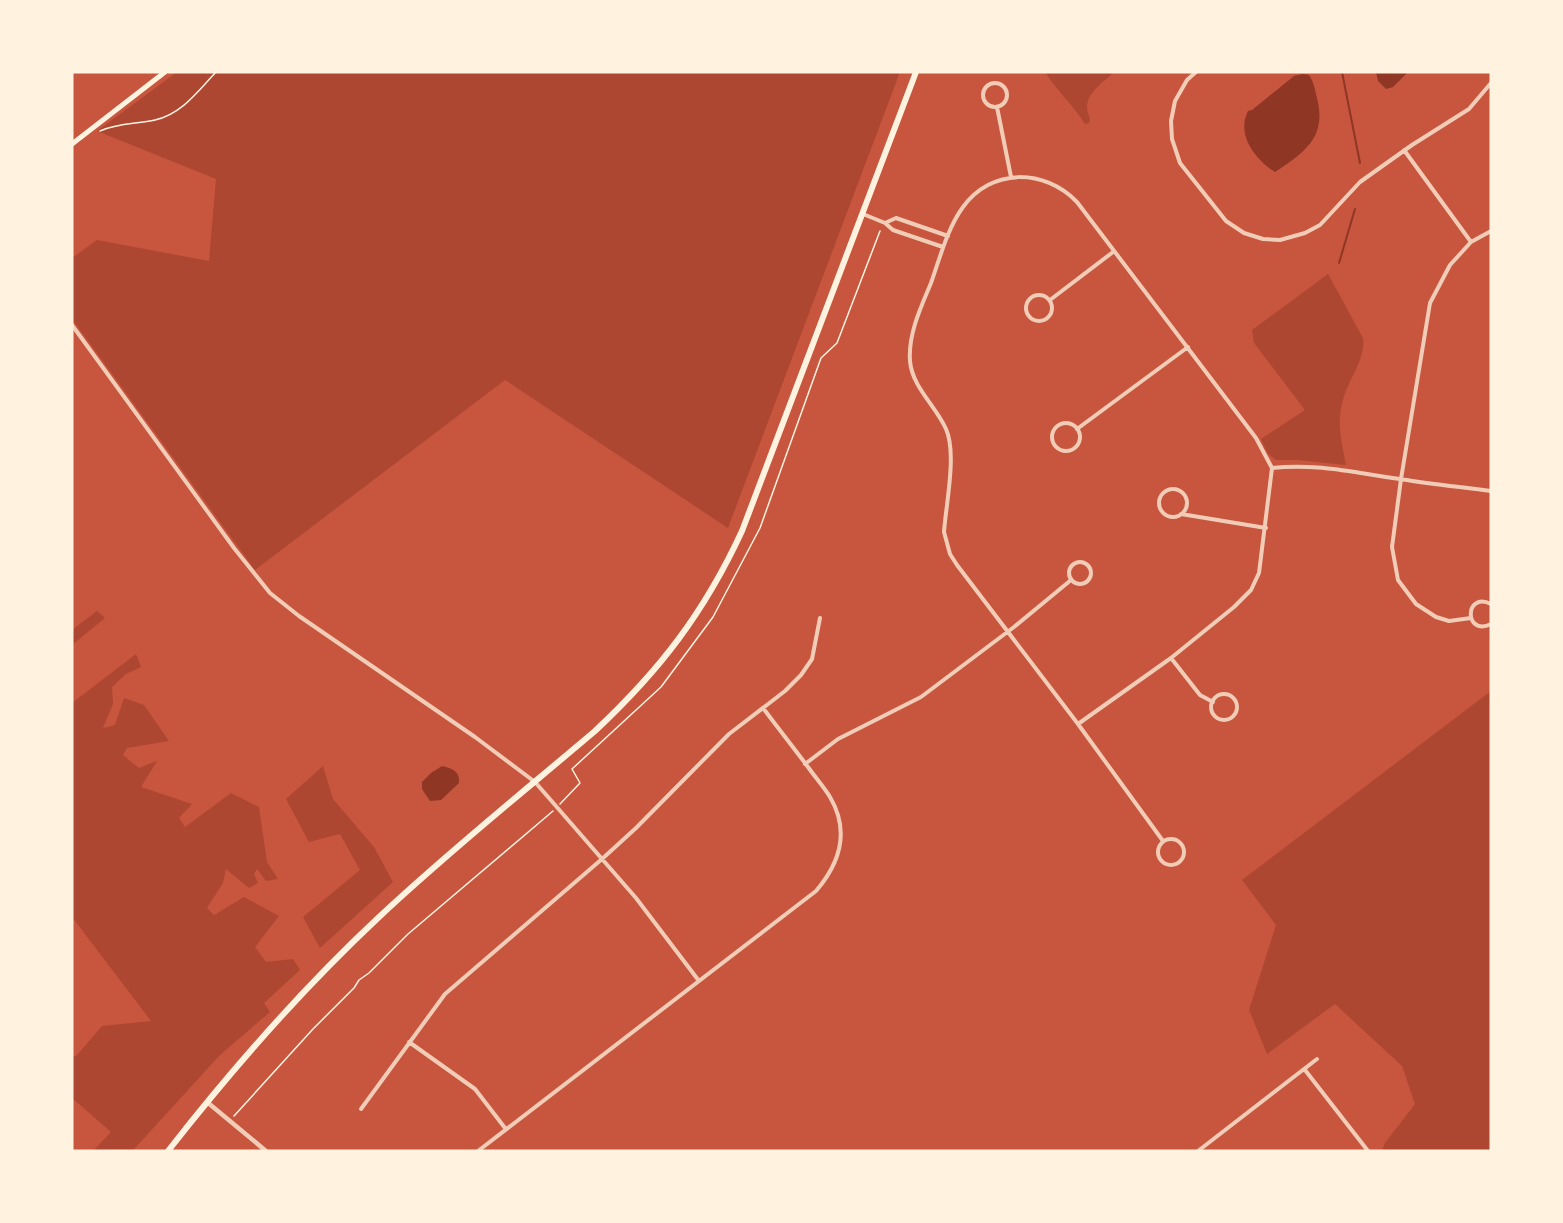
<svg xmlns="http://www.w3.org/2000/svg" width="1563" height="1223" viewBox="0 0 1563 1223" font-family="'Roboto Serif',serif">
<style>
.green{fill:#ae4732}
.water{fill:#8f3625}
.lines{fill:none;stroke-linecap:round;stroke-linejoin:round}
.stream{stroke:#8f3625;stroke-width:2}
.path{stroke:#fff3e0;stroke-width:1.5}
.minor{stroke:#f1ccb7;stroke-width:4}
.tertiary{stroke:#f1ccb7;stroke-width:4.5}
.secondary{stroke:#fff3e0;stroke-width:5}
.trunk{stroke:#fff3e0;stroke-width:6}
</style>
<rect width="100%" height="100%" fill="#c8553d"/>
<path class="green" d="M177 72H900L728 528 505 380 255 570 72 319V258L97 240 209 261 216 179 97 131Z
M1047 72H1114C1101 85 1079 97 1090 118L1089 123 1085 124C1074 106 1058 92 1047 75Z
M1328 274 1363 338C1366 359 1348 380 1343 400 1336 422 1342 444 1346 465L1297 460H1276L1268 454 1261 439 1305 410 1254 343 1252 330Z
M97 611 105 618 72 645V630Z
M136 654 141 667 126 674 112 687 113 704 103 728 115 725 124 698 144 705 169 741 127 748 123 755 139 768 157 761 141 787 192 804 179 818 185 827 231 793 259 807 267 862 278 879 266 881 257 869 254 874 258 883 249 888 226 869 223 883 207 908 214 915 244 897 279 916 255 947 266 962 293 959 300 970 264 1003 270 1012 220 1055 136 1147 130 1151H93L111 1132 72 1098V1058L77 1055 102 1026 151 1021 72 917V703Z
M1491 691V1151H1382L1385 1143 1415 1104 1402 1066 1335 1004 1267 1054 1249 1010 1276 925 1242 880Z
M323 766 333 799 374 847 393 882 320 948 303 917 360 870 340 834 309 842 286 799Z"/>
<path class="water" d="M1376 72H1408L1393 87 1386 89 1378 81Z
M1303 74 1309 75C1314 82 1315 90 1317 98 1327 137 1305 152 1275 172 1255 159 1236 135 1248 111L1252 110 1294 76Z
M442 766C453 769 460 771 459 783L441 800 430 801 422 789V782L431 773Z"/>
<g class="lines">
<path class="stream" d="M1342 72 1360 163
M1339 263 1355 209"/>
<path class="path" d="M100 131C117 123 137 124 155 120 182 114 198 91 216 72
M560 804 580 783 572 769 661 687 713 617 760 528 821 358 837 343 880 231
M234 1116 313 1029 354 988 359 980 369 973 408 934 553 811"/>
<path class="minor" d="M1196 72 1187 80 1175 101 1171 121 1172 139 1180 163 1226 221 1244 233 1263 239 1280 240 1305 233 1320 225 1360 182 1412 145 1469 109 1491 83
M983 95a12 12 0 1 1 24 0a12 12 0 1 1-24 0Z
M997 107 1011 177
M1404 150 1471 242
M863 214 885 223 893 230 943 247
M885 223 896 218 948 236
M1026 308a13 13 0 1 1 26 0a13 13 0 1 1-26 0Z
M1050 300 1113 252
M72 325 234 548 270 593 299 616 475 737 535 782 636 898 699 981
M1052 437a14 14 0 1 1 28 0a14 14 0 1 1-28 0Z
M1077 429 1188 347
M1272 468C1316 463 1356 473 1400 479 1430 484 1461 487 1491 491
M1159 503a14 14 0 1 1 28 0a14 14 0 1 1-28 0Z
M1181 514 1266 528
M1069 573a11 11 0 1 1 22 0a11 11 0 1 1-22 0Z
M1491 604C1464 591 1464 637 1491 624
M1471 618 1449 621 1436 617 1416 604 1398 580 1392 547 1401 479 1430 303 1450 265 1471 242 1491 231
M1171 658 1200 695 1213 702
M1211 707a13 13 0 1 1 26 0a13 13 0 1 1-26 0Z
M1078 724 1171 658 1234 607 1251 590 1259 573 1272 468 1256 438 1077 202C1044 168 991 168 963 207 947 229 940 258 931 283 921 307 908 334 910 361 912 387 936 406 946 429 957 453 946 504 944 532L950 554 957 565 1078 724 1163 841
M805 764 838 739 921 697 1014 627 1071 580
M1158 852a13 13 0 1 1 26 0a13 13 0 1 1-26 0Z
M409 1042 475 1089 505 1128
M1305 1070 1368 1151
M361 1109 445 994 602 859 636 828 729 734 785 691 801 675 812 659 820 618
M478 1151 816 891C840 863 850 831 830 797 824 787 815 777 808 767 793 747 778 728 763 708
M1198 1151 1317 1059"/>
<path class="tertiary" d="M207 1102 266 1151"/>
<path class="secondary" d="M72 144 165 72"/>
<path class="trunk" d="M168 1151C233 1068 301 990 378 918 447 853 522 793 595 731 660 670 704 613 742 531L916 72"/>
</g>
<rect width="1563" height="1223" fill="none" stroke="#fff3e0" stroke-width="147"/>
</svg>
